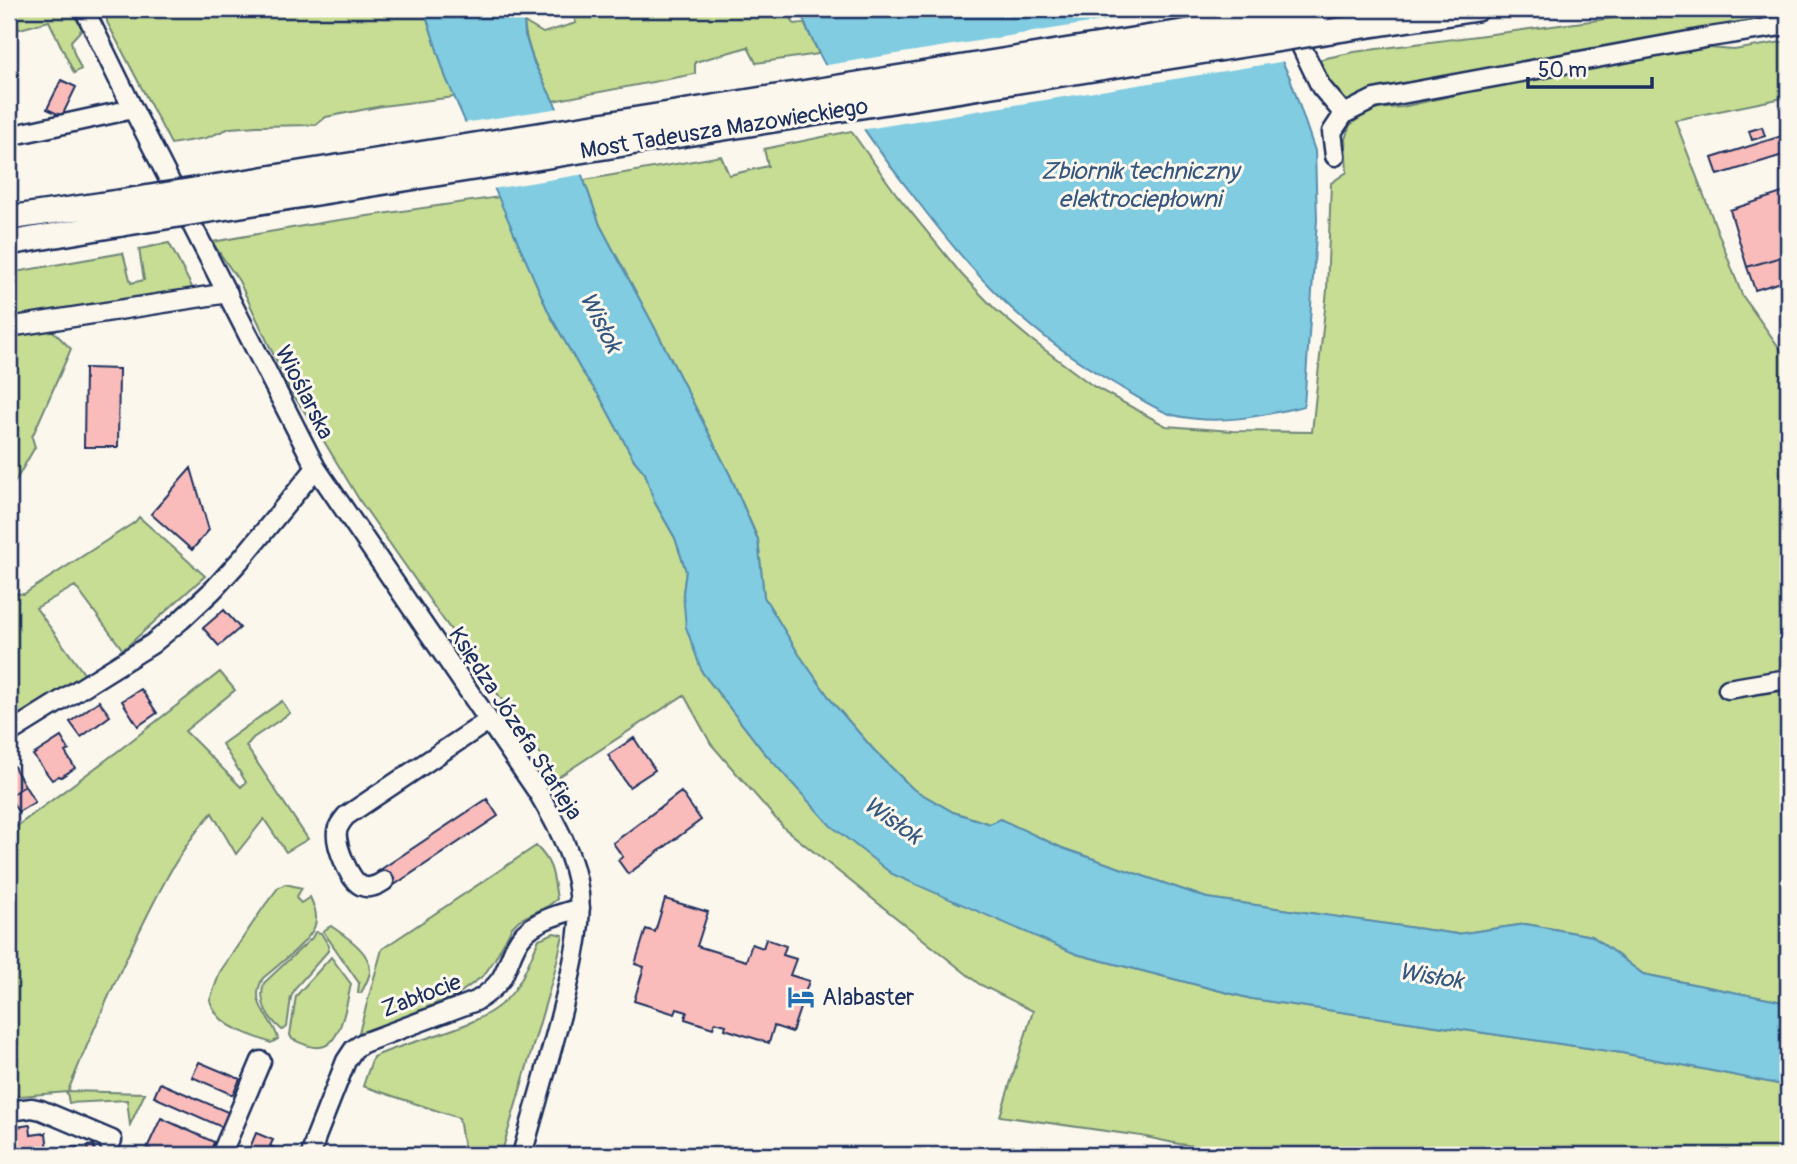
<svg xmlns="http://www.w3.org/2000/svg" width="1797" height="1164" viewBox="0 0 1797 1164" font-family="Pangolin,sans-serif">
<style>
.green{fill:#c6dd93;stroke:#708678;stroke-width:2}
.water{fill:#81cce1;stroke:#588dad;stroke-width:2}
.pier{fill:#fbf7ec}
.building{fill:#f9bcba;stroke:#1b2f5e;stroke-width:2}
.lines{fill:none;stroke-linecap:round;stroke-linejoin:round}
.minor-casing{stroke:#1b2f5e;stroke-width:23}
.major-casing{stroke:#1b2f5e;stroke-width:28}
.minor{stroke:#fbf7ec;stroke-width:18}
.major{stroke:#fbf7ec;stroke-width:23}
.major-bridge-casing{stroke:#1b2f5e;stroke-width:28;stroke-linecap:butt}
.major-bridge{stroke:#fbf7ec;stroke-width:23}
.labels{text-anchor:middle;stroke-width:6;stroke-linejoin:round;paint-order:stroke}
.street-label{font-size:23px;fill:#1b2f5e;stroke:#fbf7ec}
.poi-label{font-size:23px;fill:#1b2f5e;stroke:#fbf7ec;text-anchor:start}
.water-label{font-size:24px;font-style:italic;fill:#34567f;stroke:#fbf7ec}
</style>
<rect width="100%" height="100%" fill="#fbf7ec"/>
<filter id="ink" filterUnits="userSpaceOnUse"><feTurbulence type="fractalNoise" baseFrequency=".0143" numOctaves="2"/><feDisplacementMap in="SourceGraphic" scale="14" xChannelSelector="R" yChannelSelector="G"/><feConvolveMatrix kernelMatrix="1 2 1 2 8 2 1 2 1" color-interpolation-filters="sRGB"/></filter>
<g filter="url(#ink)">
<path class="green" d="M9 9H71L82 29 71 41 74 53 81 69 74 73 49 21 16 30 9 59Z
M107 9H424L446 78 455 97 382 106 326 117 316 125 257 126 230 128 206 138 171 144 107 22Z
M572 9H787L794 24 804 23 819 54 756 63 748 47 695 62V74L553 101C540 75 527 51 524 22L543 33 576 23Z
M1682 9H1788V16L1363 95 1344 103 1313 61 1354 52Z
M1788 41V97L1675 120 1742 295 1788 360V1003L1643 974 1592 936 1526 924 1457 934 1207 898 1062 848 1000 819 990 824 953 812 913 789 873 749 833 703 798 653 764 597 758 539 730 475 657 332 600 225 584 180 721 156 729 175 768 166 764 149 851 131 897 195 962 275 995 309 1029 338 1093 386 1166 426 1232 431 1312 432 1327 290 1331 183 1347 172 1345 139 1350 125 1372 109 1402 107 1481 89 1548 78 1697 47 1734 50Z
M499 197 549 313 581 370 600 397 634 460 645 473 654 501 675 538 686 571 683 593 702 672 763 751 830 824 1076 954 1252 999 1622 1053 1788 1086V1155H1257L1179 1144 1141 1136 1000 1116 1033 1011 979 984 784 828 711 744 684 695 557 778 524 730 440 615 360 501 322 438 290 390 239 281 212 242 326 222Z
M169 243 193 289 170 294 9 321V273L123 253 131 283 144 280 139 249Z
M52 330 71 349 32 437 35 447 9 492V336Z
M139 517 205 576 123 650 75 586 36 608 85 675 9 721V593L24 594 135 522Z
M220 672 235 690 185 731 241 787 246 782 222 744 282 701 290 713 253 738 246 746 308 839 286 852 264 819 236 854 212 813C182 845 162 886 142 926 115 980 91 1035 68 1091L145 1093 130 1125 127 1100 69 1103 67 1092 9 1097V832L118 751Z
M536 846C554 864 553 875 557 899L548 906 519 920 512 927 495 959 484 975 457 995 358 1036 382 949Z
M285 884 302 888 296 898 301 903 310 897C314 906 318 915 315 925 311 940 276 967 263 978 247 1006 274 1017 278 1039L271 1043C248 1033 217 1028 210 1000L220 972 265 905 278 888Z
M331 926C345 936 372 952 370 972 369 979 364 987 361 993H358L359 983 323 931Z
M315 932 321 933 329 946 328 951 296 987 291 997 287 1027 282 1030C268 1018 258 1002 264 983L312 938Z
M554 933 563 935 554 974 501 1155H465L459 1118 363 1086 373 1057C414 1038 484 1029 512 993 524 978 531 957 539 939Z
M331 957 351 984C347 1001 341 1046 320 1047 310 1048 301 1043 292 1039L290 1035 296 996Z"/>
<path class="water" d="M424 9H514L517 18 524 22 525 35 534 63 560 114 600 225 657 332 730 475 758 540 764 597 798 653 833 703 873 749 913 789 953 812 990 824 1000 819 1062 848 1207 898 1457 934 1526 924 1592 936 1643 974 1788 1003V1086L1622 1053 1252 999 1076 954 892 874 830 825 763 751 702 672 686 627 683 593 686 571 675 538 654 501 645 473 634 460 600 397 581 370 549 313 446 78Z
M799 9H1257L1290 78 1315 151 1317 220 1304 406C1262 416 1217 426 1173 415 1160 412 1130 393 1117 385 1077 362 1039 335 1006 303 971 270 941 232 912 194 867 137 826 77 799 9Z"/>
<path class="pier" d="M1177 9H1261L1286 61 860 130 845 108 821 66Z
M560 108 585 174 492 189 463 123Z"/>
<path class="building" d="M61 80 76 87 62 116 47 109Z
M1762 127 1765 136 1752 140 1749 131Z
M1788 134V170L1783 155 1718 175 1712 158Z
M1788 191V255L1747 267 1730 210Z
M1788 255V280L1755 290 1747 267Z
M85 368 119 369 118 447H84Z
M191 468 209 530 192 550 151 514Z
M224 610 240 628 219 646 203 628Z
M141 689 157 713 138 726 122 701Z
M99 701 110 716 81 737 70 722Z
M61 737 69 750 65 752 75 768 61 777 59 776 52 780 33 755Z
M634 738 655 770 629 787 608 755Z
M13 765 25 786 9 796V768Z
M25 786 35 802 18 812 9 796Z
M681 792 701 820 628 874 618 860 623 857 613 843Z
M487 799 498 816 388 889 377 872Z
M665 899 708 912 697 946 746 961 752 944 763 948 766 939 786 946 783 955 796 959 790 975 809 981 792 1032 774 1026 769 1043 725 1029 726 1025 715 1022 713 1028 685 1019 687 1012 677 1009 675 1014 634 1001 644 967 635 964 646 929 655 932Z
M199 1062 240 1079 233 1095 192 1077Z
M160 1083 230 1113 224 1128 154 1097Z
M161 1118 214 1142 209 1155H164L147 1148Z
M30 1125 31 1135 46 1133 48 1150 78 1147 79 1151 88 1150 87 1146 94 1145 95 1155H9V1128Z
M256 1133 273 1140 270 1146 278 1150 275 1155H247Z"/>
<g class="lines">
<defs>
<path id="minor" d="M84 9 133 109 316 468 537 791C556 823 575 857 579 894 582 927 574 958 567 990 554 1045 537 1100 522 1155
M1292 27 1321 87 1344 114 1332 132 1335 156
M1344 114 1374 99 1710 37 1788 25
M9 136 133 109
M9 327 228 293
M1728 689 1788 679
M9 733 152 644 181 620 213 590 244 556 316 468
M384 881C378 885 369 889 362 886 349 881 335 844 337 831 339 824 342 821 346 816L488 721
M9 1111 32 1108 41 1110 112 1140 110 1145
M221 1155 261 1061
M311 1155 316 1137 346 1061 354 1049 363 1043 476 1001C486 995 494 989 501 979 510 964 512 946 524 934 538 919 561 914 580 908"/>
<path id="major" d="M1325 32 1477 9
M9 218 119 202
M9 243 122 224"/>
</defs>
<use href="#minor" class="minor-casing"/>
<use href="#major" class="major-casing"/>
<use href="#minor" class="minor"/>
<use href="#major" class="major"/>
<defs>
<path id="major-bridge" d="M119 202 1321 10
M122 224 1325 32"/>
</defs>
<use href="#major-bridge" class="major-bridge-casing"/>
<use href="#major-bridge" class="major-bridge"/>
</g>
</g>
<defs>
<symbol id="hotel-bare" viewBox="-9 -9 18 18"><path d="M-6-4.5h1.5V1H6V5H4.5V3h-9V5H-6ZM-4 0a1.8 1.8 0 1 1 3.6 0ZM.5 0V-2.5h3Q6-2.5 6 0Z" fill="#1f6fb2" stroke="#fbf7ec" stroke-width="2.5" paint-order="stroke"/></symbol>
</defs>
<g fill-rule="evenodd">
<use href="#hotel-bare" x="782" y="978" width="38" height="38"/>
</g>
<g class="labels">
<g class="street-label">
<text transform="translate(724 128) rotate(-9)" y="8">Most Tadeusza Mazowieckiego</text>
<text transform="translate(305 392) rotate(63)" y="8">Wioślarska</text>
<text transform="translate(516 723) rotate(57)" y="8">Księdza Józefa Stafieja</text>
<text transform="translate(421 995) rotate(-21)" y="8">Zabłocie</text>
</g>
<g class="poi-label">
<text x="822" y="1005">Alabaster</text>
</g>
<g class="water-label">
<text x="1140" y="179">Zbiornik techniczny<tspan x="1140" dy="28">elektrociepłowni</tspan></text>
<text transform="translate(601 322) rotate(63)" y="8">Wisłok</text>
<text transform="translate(893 820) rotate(35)" y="8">Wisłok</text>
<text transform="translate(1431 976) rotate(9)" y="8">Wisłok</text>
</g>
</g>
<rect width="1797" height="1164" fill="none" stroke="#fbf7ec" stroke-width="35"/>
<rect x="18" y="18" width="1762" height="1129" fill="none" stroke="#1b2f5e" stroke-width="2.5" filter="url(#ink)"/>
<path d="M1528 77v10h124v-10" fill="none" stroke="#1b2f5e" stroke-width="3.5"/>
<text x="1538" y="77" font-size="21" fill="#1b2f5e" stroke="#fbf7ec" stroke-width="5" paint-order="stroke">50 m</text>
</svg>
